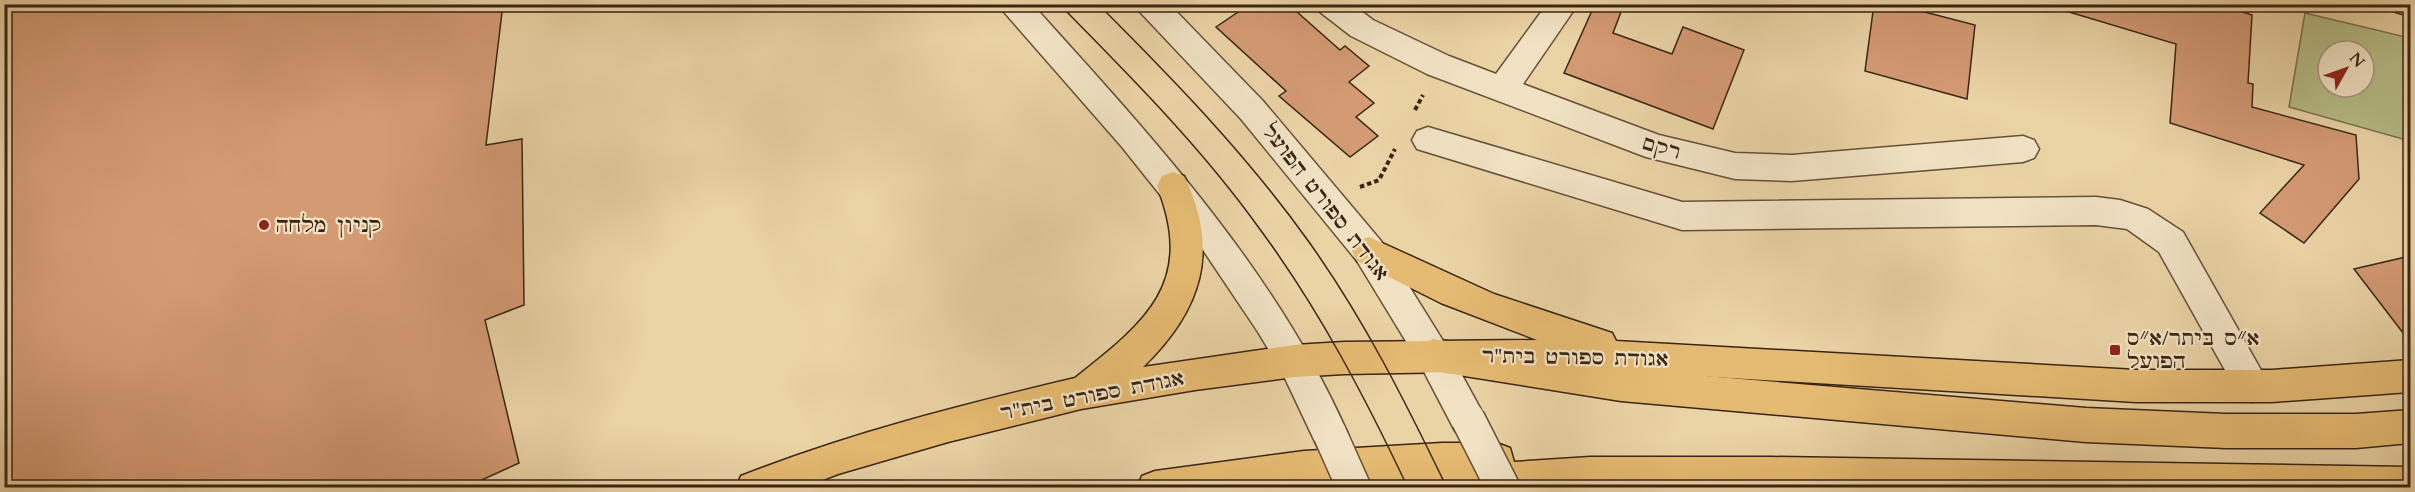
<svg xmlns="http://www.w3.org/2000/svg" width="2415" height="492" viewBox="0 0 2415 492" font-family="Cardo,'Frank Ruhl Libre',serif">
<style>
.green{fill:#b6bc87;stroke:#78704e;stroke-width:1.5;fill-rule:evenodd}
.building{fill:#d39a74;stroke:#3a2515;stroke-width:1.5}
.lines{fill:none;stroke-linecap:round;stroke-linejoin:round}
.minor-casing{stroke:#665039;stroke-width:3}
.major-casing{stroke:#3a2515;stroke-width:3}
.highway-casing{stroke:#3a2515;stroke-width:3}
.path{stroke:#3a2515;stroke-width:4;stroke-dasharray:4.5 3;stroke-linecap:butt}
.minor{fill:#f1e2c4;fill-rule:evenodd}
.major{fill:#e5ba72;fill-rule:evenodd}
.highway{fill:#e5ba72;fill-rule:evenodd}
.tram{stroke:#3a2515;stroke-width:1.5}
.minor-bridge-casing{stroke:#665039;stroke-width:36;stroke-linecap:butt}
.minor-bridge{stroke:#f1e2c4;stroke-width:33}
.poi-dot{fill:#8f2418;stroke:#f1e2c4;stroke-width:2}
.labels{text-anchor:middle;stroke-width:4.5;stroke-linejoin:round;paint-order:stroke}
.street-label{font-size:20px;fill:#3a2515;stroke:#f1e2c4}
.poi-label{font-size:20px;fill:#3a2515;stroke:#f1e2c4;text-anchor:start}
</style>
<rect width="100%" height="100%" fill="#ead3a5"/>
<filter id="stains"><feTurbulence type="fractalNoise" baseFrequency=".00333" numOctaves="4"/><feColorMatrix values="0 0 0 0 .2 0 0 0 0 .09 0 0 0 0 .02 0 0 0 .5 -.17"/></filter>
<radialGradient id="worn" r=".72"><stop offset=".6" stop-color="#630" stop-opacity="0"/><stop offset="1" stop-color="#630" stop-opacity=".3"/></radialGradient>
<path class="green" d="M2305 13 2410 38V179L2403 139 2289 107ZM2328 51H2364V87H2328Z"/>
<path class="building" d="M4 4H503L486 145 522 139 524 305 485 320 519 463 464 488H4Z
M1250 4H1288L1340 50 1345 46 1369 66 1349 82 1374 103 1356 117 1378 136 1350 157 1279 96 1286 91 1216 27Z
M1595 4H1624L1613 33 1672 54 1683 27 1744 50 1713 129 1564 73Z
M1874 4H1894L1975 25 1967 99 1865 71Z
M2070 4H2218L2252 15 2248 83 2253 84 2252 107 2356 135 2359 179 2304 243 2260 213 2304 165 2170 123 2176 44 2069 12Z
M2410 256V342L2354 269Z"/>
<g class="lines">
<defs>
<path id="minor" d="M1000 4H1032C1152 137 1275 269 1348 434L1343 446 1330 451 1317 446 1282 372 1258 332 1197 241 1122 147 1004 12Z
M1136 4H1169L1263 101 1381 241 1445 344 1486 419 1481 431 1468 436 1455 431 1421 366 1357 261 1241 119 1140 12Z
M1316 4H1352L1373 20 1449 56 1496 74 1547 4H1578L1523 84 1659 135 1735 153 1792 155 2023 136 2034 140 2039 149 2034 158 2023 162 1792 181 1735 179 1646 157 1427 74 1351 36 1320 12Z
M1428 127 1682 202 2096 197 2120 200 2148 209 2183 232 2270 386 2264 397 2252 402 2240 397 2159 252 2127 229 2096 225 1682 230 1417 149 1412 140 1417 131Z"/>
<path id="major" d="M2392 4H2410V16L2396 12Z
M1173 172 1184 176C1221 251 1201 311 1143 367L1294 345 1344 342 1537 340 1441 303 1357 261 1352 251 1357 241 1369 237 1494 294 1612 333 1616 341 2136 370H2272L2410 360V392L2272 402H2136L1664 374 1512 371 1344 374 1294 377 1195 390 1081 409 948 442 838 474 802 488H736L741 476C850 433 962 405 1075 378 1146 322 1196 283 1157 186L1162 176Z"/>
<path id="highway" d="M1433 339 1621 369 2086 408 2226 414H2356L2410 410V443L2356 448H2226L2086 442 1621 401 1433 371 1421 366 1416 355 1421 344Z
M1442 443H1497L1510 448 1514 462 1590 457H1771L2410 467V488H1385L1388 480 1287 488H1137L1142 476 1155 471 1304 451Z"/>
</defs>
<use href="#minor" class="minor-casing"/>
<use href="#major" class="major-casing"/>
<use href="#highway" class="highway-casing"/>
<path class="path" d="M1415 110 1423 95
M1360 187 1379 180 1395 149"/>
<use href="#minor" class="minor"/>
<use href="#major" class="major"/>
<use href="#highway" class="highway"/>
<path class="tram" d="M1059 4C1129 75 1201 147 1259 228 1319 309 1365 397 1408 488
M1098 4C1173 79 1247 155 1309 242 1364 319 1406 403 1447 488"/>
<defs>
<path id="minor-bridge" d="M1468 419 1503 488
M1330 434 1354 488"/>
</defs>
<use href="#minor-bridge" class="minor-bridge-casing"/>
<use href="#minor-bridge" class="minor-bridge"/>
</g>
<g class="poi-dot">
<circle cx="264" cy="225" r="6"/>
<rect x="2109" y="344" width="12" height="12" rx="3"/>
</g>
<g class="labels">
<g class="street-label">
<text transform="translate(1662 147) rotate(16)" y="7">רקם</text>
<text transform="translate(1326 202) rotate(52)" y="7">אגודת ספורט הפועל</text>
<text transform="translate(1575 357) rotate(1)" y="7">אגודת ספורט בית"ר</text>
<text transform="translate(1092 395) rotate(-11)" y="7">אגודת ספורט בית"ר</text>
</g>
<g class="poi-label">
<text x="276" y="232">קניון מלחה</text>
<text x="2127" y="345">א״ס ביתר/א״ס<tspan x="2127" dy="23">הפועל</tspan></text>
</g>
</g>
<rect width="2415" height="492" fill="none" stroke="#ead3a5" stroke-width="24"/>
<rect x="6" y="6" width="2403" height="480" fill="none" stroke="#3a2515" stroke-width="3"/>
<rect x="12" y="12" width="2391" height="468" fill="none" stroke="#3a2515" stroke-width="1.5"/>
<g transform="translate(2346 69) rotate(50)"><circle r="28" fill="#f1e2c4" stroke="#a8967e" stroke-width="1.5"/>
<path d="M0-4.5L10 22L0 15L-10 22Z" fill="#8f2418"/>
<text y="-9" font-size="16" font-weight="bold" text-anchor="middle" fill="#3a2515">N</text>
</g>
<rect width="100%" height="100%" filter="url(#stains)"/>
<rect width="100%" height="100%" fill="url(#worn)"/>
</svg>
